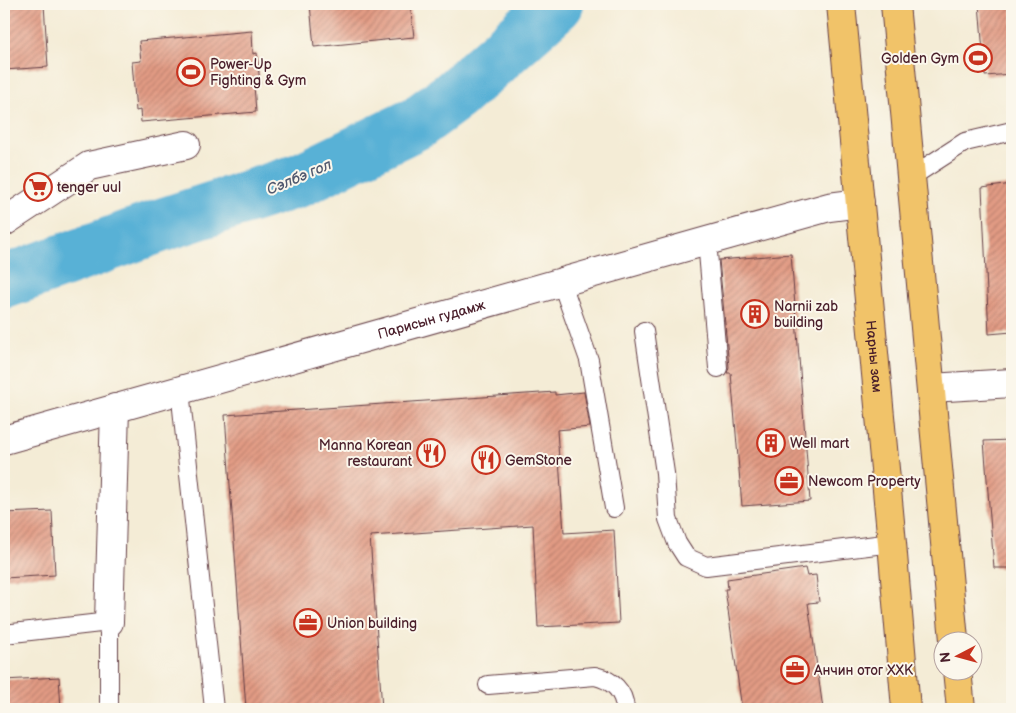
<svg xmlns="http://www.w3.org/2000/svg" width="1016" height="713" viewBox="0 0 1016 713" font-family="'Balsamiq Sans',sans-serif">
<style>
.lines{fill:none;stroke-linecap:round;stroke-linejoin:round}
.river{stroke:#59b1d6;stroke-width:54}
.building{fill:url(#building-hatch)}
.service-casing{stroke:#643e45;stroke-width:20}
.minor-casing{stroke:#643e45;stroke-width:30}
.tertiary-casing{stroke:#643e45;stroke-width:30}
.primary-casing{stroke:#643e45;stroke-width:30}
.service{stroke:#fff;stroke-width:18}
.minor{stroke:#fff;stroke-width:28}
.tertiary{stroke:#fff;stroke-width:28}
.primary{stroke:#f1c369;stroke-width:28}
.labels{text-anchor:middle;stroke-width:4;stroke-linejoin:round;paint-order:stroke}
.poi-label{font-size:14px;fill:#4a1f2b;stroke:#fbf7ec;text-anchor:start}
.street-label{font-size:14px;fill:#4a1f2b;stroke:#fbf7ec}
.water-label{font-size:15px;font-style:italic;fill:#50596f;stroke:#fbf7ec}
</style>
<defs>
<pattern id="building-hatch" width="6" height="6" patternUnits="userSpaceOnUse" patternTransform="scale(1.25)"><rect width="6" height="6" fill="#e29b84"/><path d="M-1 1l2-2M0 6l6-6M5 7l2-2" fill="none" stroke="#b97e6c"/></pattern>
</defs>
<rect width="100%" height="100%" fill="#fbf7ec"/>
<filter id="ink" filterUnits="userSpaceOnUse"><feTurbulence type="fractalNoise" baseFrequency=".02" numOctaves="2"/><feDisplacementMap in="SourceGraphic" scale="10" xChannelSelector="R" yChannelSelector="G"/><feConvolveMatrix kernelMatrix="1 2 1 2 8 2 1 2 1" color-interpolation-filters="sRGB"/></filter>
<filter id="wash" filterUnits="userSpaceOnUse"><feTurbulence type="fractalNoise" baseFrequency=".0096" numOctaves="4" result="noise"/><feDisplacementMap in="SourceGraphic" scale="20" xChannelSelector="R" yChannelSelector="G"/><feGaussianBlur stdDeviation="1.12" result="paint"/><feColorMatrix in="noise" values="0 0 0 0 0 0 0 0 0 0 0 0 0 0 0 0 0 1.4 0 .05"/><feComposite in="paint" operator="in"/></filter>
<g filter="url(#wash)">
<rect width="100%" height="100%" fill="#f4ecd6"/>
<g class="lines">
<path class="river" d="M4 282 165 224 300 180 417 123 455 95 557 4"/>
</g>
<g id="blocks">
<path class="building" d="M4 4H44L48 67 4 70Z
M310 4H410L414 37 314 47Z
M979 4H1012V74L985 76Z
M252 31 253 54 257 53 260 84 254 85 256 112 141 122 140 110 136 111 132 62 141 61 139 41Z
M1012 184V332L989 334 982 188Z
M791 254 810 501 742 506 731 373H727L729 367 719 260Z
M555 392V395L584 392 590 427 557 430 564 533 614 530 619 623 538 627 533 525 370 536 382 709H246L225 415Z
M1012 440V568H994L984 441Z
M52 511 55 575 4 578V513Z
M805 568 807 576 816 575 819 602 808 603 823 709H742L725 589H728L727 579Z
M59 677 61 709H4V680Z"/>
</g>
</g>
<g filter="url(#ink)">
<use href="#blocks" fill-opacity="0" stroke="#643e45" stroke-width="1"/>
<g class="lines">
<defs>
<path id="service" d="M911 177 965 142 1012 131
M707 241 718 368
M561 281 589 360 614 508
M644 331 665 473 668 519 677 543 686 557 706 566 892 543
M180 390 214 709
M4 634 109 622V709
M488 685 595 676C612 680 624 691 625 709"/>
<path id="minor" d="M4 222 89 166 186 145
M109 622 115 408"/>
<g id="tertiary">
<path d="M931 388 1012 383"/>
<path id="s1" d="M4 440 707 241 829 207 860 203"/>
</g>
<g id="primary">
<path id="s2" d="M841 4 892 543 906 709"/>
<path d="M895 4 954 640"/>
<path d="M957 670 961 709"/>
</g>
</defs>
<use href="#service" class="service-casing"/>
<use href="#minor" class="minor-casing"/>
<use href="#tertiary" class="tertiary-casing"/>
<use href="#primary" class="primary-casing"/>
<use href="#service" class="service"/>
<use href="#minor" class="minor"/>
<use href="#tertiary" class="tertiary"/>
<use href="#primary" class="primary"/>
</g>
</g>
<defs>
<symbol id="stadium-ring" viewBox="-11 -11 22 22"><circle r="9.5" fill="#fbf7ec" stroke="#c8321e" stroke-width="1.5"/><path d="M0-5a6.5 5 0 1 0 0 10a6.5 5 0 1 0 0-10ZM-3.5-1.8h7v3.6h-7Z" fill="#c8321e"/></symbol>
<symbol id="supermarket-ring" viewBox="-11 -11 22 22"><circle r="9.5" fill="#fbf7ec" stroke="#c8321e" stroke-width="1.5"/><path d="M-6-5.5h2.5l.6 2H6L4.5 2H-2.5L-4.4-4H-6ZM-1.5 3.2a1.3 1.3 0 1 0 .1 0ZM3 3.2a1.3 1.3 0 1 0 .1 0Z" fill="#c8321e"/></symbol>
<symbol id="building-ring" viewBox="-11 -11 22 22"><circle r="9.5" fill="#fbf7ec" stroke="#c8321e" stroke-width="1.5"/><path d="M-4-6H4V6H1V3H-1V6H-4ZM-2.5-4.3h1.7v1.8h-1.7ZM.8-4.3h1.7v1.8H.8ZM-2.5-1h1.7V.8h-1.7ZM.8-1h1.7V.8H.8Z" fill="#c8321e"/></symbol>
<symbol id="restaurant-ring" viewBox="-11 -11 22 22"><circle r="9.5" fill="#fbf7ec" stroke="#c8321e" stroke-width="1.5"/><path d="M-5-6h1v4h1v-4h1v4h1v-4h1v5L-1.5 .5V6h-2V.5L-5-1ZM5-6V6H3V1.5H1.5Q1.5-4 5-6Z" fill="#c8321e"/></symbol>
<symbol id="office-ring" viewBox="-11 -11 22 22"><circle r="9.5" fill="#fbf7ec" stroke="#c8321e" stroke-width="1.5"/><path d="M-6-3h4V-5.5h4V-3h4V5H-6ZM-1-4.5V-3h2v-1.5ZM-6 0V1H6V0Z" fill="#c8321e"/></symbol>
</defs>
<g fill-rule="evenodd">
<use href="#stadium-ring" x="962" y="42" width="32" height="32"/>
<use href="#stadium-ring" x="175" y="56" width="32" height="32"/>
<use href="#supermarket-ring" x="22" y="171" width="32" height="32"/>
<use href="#building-ring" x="739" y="298" width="32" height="32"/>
<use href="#building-ring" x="755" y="427" width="32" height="32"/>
<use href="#restaurant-ring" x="415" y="437" width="32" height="32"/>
<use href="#restaurant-ring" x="470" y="444" width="32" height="32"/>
<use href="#office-ring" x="773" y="465" width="32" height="32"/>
<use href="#office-ring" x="292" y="607" width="32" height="32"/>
<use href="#office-ring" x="779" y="654" width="32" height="32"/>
</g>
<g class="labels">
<g class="poi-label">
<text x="959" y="63" text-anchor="end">Golden Gym</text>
<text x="210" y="69">Power-Up<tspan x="210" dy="16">Fighting &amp; Gym</tspan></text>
<text x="57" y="192">tenger uul</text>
<text x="774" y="311">Narnii zab<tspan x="774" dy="16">building</tspan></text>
<text x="790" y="448">Well mart</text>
<text x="412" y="450" text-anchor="end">Manna Korean<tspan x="412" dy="16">restaurant</tspan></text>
<text x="505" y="465">GemStone</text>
<text x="808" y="486">Newcom Property</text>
<text x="327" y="628">Union building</text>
<text x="814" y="675">Анчин отог ХХК</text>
</g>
<g class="street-label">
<text dy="5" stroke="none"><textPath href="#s1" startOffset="444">Парисын гудамж</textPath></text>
<text dy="5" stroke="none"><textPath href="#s2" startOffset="354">Нарны зам</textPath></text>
</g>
<g class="water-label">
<text transform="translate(299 177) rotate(-23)" y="5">Сэлбэ гол</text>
</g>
</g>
<rect width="1016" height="713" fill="none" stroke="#fbf7ec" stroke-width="20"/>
<g transform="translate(958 656) rotate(264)"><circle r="24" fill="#fbf7ec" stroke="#b4a19f"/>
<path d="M0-4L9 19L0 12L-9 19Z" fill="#c8321e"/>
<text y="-8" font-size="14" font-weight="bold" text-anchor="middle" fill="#4a1f2b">N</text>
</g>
</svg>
